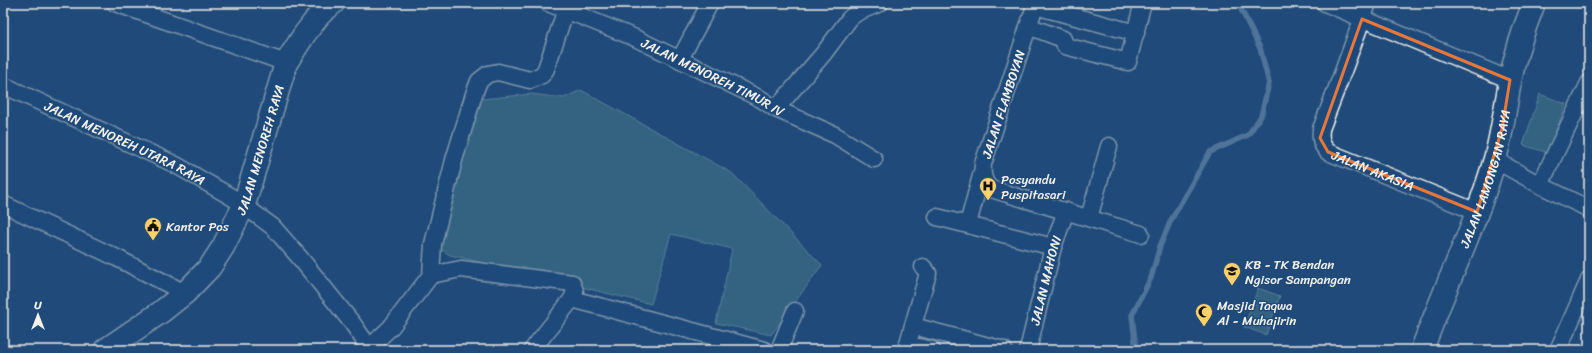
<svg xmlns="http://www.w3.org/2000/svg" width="1592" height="353" viewBox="0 0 1592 353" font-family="Sriracha,sans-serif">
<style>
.grass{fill:#4f818d;stroke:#a2b9ba}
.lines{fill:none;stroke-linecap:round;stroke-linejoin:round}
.stream{stroke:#8da7bf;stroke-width:5.5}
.street-casing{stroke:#f4f1e8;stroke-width:19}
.secondary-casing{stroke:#f4f1e8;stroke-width:25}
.street{stroke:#1f4a7a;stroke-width:16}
.secondary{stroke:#1f4a7a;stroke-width:22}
.marked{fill:none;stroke:#ea7738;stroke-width:3;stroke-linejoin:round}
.labels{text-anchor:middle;stroke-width:3;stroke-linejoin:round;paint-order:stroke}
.street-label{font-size:13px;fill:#f4f1e8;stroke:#1f4a7a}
.poi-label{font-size:13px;fill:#f4f1e8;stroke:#1f4a7a;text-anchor:start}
</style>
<rect width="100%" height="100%" fill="#1f4a7a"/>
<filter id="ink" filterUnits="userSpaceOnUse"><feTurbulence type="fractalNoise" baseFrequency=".025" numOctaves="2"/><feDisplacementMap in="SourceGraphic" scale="8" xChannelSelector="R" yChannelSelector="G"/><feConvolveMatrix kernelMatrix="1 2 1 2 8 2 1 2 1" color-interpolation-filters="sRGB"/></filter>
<g filter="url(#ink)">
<path class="grass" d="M581 90 732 173 822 265 771 335 716 323 732 249 671 234 651 304 450 255 434 245 482 99 531 94 564 98Z
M1540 94 1566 104 1548 153 1523 145Z
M1258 288 1280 296 1266 335 1244 327Z"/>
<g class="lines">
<path class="stream" d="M1136 350 1132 315 1151 278 1160 246 1171 220 1210 152 1248 135 1261 116 1269 83 1260 48 1238 3"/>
<defs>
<g id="street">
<path d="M115 3 286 63"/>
<path id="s1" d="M548 3 633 37 761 99 776 109 835 135 874 159"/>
<path d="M1325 3 1510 80"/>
<path id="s2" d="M1368 3 1341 77 1321 129C1320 139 1321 145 1328 152L1477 212"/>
<path d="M1035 6 983 164C982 174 983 182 991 189L1141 234"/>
<path d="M1035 6 1136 33"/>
<path d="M1028 26 1063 39 1065 46 1128 62 1142 6"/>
<path d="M680 59 710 3"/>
<path id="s3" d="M3 85 176 165 235 199 273 227 300 258 353 324 371 350"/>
<path d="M776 109 824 53 850 18 858 12 880 3"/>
<path d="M1495 160 1540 185 1589 209"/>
<path d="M1540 185 1589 83"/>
<path d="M3 204 117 258 185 293"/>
<path d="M937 217 1053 247"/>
<path d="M1089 218 1109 146"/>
<path d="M968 224 982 172"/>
<path d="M431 275 461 269 572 283 575 291 572 299 532 350"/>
<path d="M572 299 764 350"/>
<path d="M913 326 1004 350"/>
<path d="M919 347 932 350"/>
<path d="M369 348 391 327 431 275 433 244 454 160 474 94 479 81 488 74 498 72 530 80 542 75 546 69 566 9"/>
<path d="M779 350 795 311"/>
<path d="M906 350 928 273 923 267"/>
<path id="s4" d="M1028 350 1053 247 1066 211"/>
<path d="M1558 350 1589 280"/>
</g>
<g id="secondary">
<path id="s5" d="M105 350 161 312 185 293 210 267 223 247 244 205 286 63 304 35 320 14 333 3"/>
<path id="s6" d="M1422 350C1445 286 1476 225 1495 159 1502 134 1505 108 1510 82 1515 55 1524 28 1534 3"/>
</g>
</defs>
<use href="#street" class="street-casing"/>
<use href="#secondary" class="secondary-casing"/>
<use href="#street" class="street"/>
<use href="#secondary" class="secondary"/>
</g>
</g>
<path d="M0 0H1592V353H0ZM1362 19 1510 80 1502 129 1477 212 1328 152 1320 138Z" fill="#1f4a7a" fill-opacity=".55" fill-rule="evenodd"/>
<path class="marked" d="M1362 19 1510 80 1502 129 1477 212 1328 152 1320 138Z"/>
<defs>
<symbol id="hospital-pin" viewBox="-11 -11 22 30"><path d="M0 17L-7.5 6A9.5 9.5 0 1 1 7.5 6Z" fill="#ffd166" stroke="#1f4a7a"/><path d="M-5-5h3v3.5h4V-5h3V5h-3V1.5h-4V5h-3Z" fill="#111"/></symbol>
<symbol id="civic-pin" viewBox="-11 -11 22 30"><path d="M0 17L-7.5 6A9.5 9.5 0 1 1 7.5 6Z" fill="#ffd166" stroke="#1f4a7a"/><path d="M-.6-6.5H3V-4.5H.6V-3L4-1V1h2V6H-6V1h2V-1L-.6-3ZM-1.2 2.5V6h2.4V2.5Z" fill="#111"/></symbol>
<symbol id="school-pin" viewBox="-11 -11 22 30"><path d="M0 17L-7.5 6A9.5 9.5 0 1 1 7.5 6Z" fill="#ffd166" stroke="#1f4a7a"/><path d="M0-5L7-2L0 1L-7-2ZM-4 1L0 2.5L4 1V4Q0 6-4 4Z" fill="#111"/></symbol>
<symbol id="mosque-pin" viewBox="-11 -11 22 30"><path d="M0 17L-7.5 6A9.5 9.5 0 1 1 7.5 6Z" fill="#ffd166" stroke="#1f4a7a"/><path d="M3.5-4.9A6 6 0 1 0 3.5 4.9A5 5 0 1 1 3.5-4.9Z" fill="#111"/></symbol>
</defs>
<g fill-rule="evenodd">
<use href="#hospital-pin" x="978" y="176" width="20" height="27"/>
<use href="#civic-pin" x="143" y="216" width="20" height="27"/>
<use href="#school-pin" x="1222" y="261" width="20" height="27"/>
<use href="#mosque-pin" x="1194" y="302" width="20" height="27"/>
</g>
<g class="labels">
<g class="street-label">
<text dy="5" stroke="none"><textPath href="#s1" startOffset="181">JALAN MENOREH TIMUR IV</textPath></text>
<text transform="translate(1003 104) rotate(-72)" y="5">JALAN FLAMBOYAN</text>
<text dy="5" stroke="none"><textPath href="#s3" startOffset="135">JALAN MENOREH UTARA RAYA</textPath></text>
<text dy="5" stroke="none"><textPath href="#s5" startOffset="263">JALAN MENOREH RAYA</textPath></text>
<text dy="5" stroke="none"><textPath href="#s2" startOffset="208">JALAN AKASIA</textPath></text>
<text dy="5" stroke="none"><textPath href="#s6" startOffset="183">JALAN LAMONGAN RAYA</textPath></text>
<text dy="5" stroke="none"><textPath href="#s4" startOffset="72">JALAN MAHONI</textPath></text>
</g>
<g class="poi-label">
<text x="1001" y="184">Posyandu<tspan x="1001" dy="15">Puspitasari</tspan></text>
<text x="166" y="231">Kantor Pos</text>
<text x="1245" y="269">KB - TK Bendan<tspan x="1245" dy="15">Ngisor Sampangan</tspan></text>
<text x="1217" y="310">Masjid Taqwa<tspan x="1217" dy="15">Al - Muhajirin</tspan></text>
</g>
</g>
<rect width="1592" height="353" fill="none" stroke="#1f4a7a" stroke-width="16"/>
<rect x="8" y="8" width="1576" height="337" fill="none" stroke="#f4f1e8" stroke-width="1.5" filter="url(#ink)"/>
<g transform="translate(38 315)" stroke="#1f4a7a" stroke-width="3" paint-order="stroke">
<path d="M0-3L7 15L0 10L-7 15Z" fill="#f4f1e8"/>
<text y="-6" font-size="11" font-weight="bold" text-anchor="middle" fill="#f4f1e8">U</text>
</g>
</svg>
